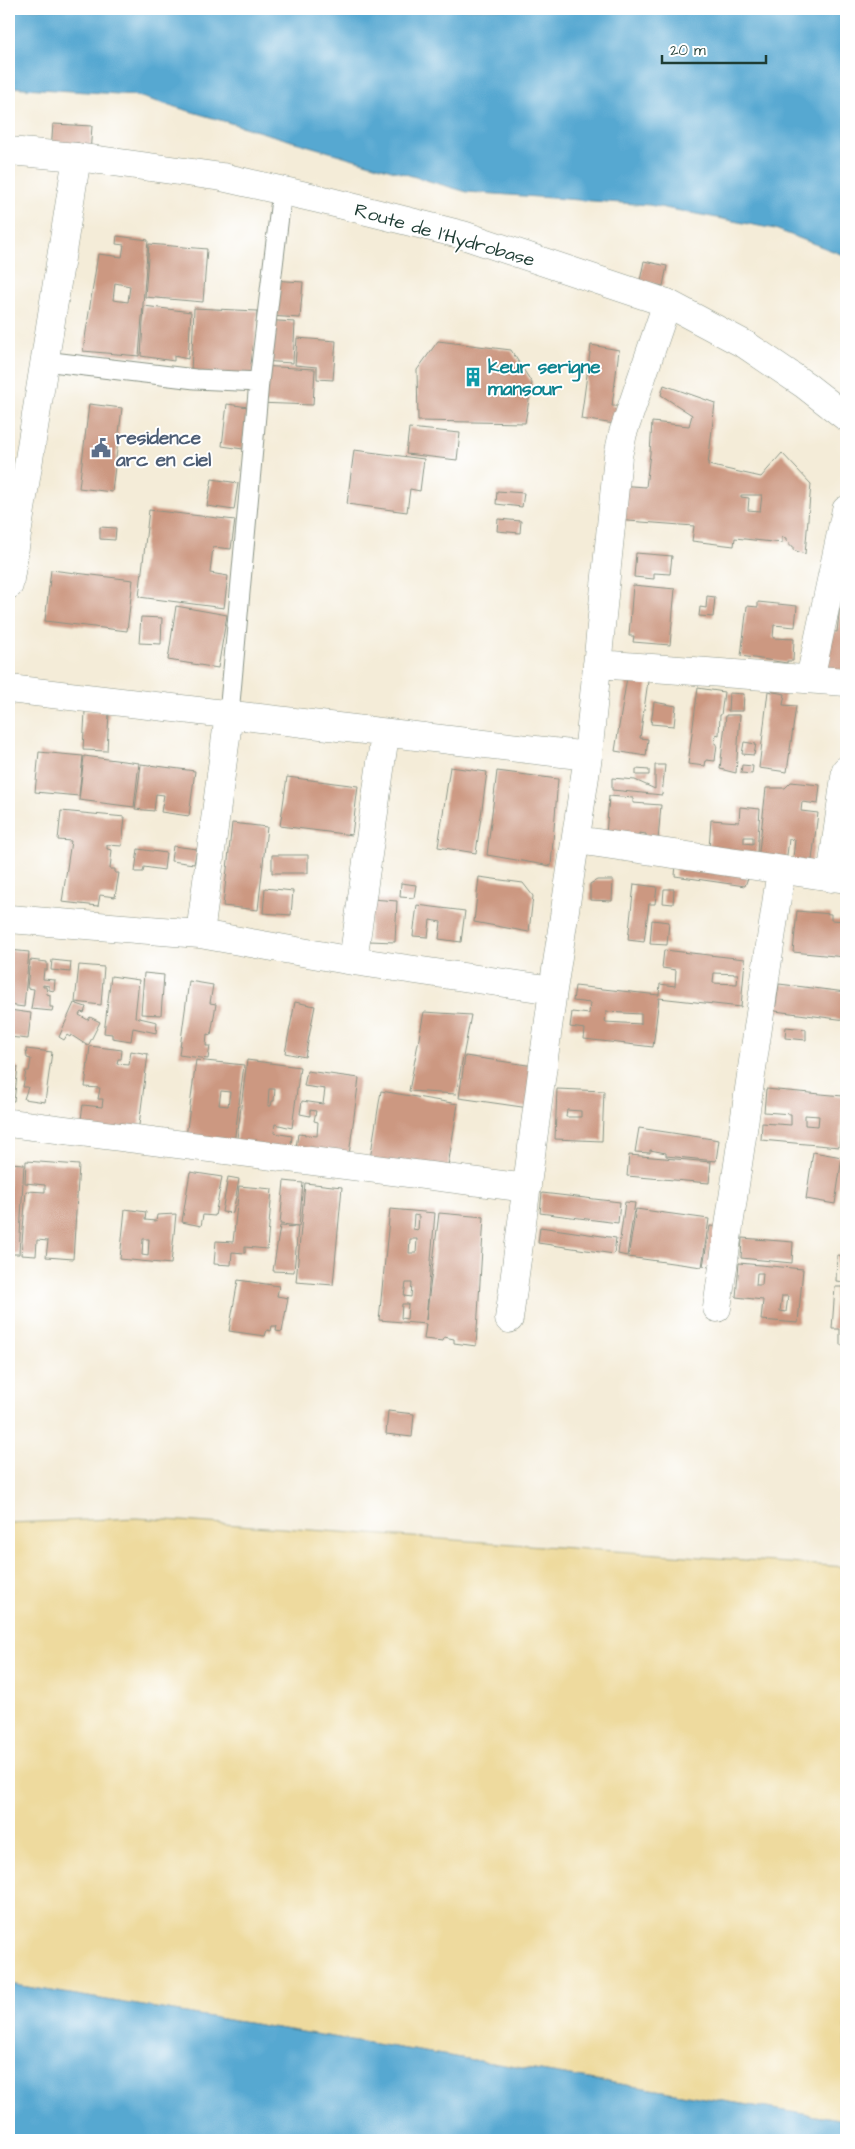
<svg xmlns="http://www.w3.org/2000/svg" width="855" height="2149" viewBox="0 0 855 2149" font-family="'Architects Daughter',sans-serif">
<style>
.sand{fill:#eeda9e;stroke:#868c69}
.water{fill:#57a8d1;stroke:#3b7282}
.building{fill:#cc9881;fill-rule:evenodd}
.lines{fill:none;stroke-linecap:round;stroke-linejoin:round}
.lane-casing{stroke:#8a9486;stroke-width:21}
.street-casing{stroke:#8a9486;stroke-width:29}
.secondary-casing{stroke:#8a9486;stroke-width:29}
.lane{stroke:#fff;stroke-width:19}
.street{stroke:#fff;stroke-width:28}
.secondary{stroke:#fff;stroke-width:28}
.labels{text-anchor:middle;stroke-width:4;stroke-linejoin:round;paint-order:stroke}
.street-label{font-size:19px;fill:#1f3d34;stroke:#fff}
.culture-label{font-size:19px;font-weight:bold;fill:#0d838f;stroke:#fff;text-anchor:start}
.service-label{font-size:19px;font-weight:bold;fill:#4e5e75;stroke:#fff;text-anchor:start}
</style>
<rect width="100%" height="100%" fill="#fff"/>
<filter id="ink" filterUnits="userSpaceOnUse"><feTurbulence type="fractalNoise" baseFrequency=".02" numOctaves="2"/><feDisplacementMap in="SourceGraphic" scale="10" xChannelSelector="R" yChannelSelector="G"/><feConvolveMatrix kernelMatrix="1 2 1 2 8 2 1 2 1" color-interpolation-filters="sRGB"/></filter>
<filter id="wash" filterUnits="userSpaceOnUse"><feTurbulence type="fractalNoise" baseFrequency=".0096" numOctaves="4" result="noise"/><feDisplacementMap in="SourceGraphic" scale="20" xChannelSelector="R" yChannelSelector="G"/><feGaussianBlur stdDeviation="1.12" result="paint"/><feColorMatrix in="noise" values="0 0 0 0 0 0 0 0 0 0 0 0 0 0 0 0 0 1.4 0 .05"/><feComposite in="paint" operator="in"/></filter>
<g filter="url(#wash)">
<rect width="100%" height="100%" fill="#f4ecd8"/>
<path class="sand" d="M137 1518 846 1567V2121L9 1984V1523Z"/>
<path class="water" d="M9 9H846V256L775 229 649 205 467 192 134 95 9 87Z
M9 1984 846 2121V2140H9Z"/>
<g id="blocks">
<path class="building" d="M53 124 92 126 90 154 51 152Z
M117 236 148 240 139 356 83 351 98 254 122 257 124 245 116 244ZM115 283 130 286 128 302 113 300Z
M149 244 207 249 203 302 145 297Z
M644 261 667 266 663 286 640 281Z
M272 280 303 282 300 318 269 316Z
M144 306 191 312 188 359 174 356V361L141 356Z
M194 308 257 311 253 376 191 372Z
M262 320 295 322 293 363 260 361Z
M297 338 336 341 333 380 317 379V367L295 365Z
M438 341 511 350 532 383 525 423 418 421 417 370Z
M591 345 619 350 612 406H618L615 424 581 419Z
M259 366 315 369 313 405 257 403Z
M664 385 715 403 708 465 761 477 782 453 811 484 805 554 793 550V546H789V542L786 541V538L782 537V543L735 538 734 546 692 541 694 526 615 520 617 485 646 487 650 453 652 422 689 426 692 415 661 395ZM741 495H762L760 511 748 510 749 498 741 497Z
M89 404 122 408 112 492 79 488Z
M227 404 248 407 243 449 222 446Z
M409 428 460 433 457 460 406 454Z
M354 450 424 459 420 491 410 489 407 512 347 504Z
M212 479 238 483 234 510 207 506Z
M497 491 524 493 522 507 496 504Z
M149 510 235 520 231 549 213 547 210 573 228 576 224 608 139 597Z
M498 519 521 521 520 533 497 531Z
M100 527 116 528 115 540 100 539Z
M636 553 672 556 670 574 654 573V579L634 577Z
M51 570 133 580 127 631 45 621Z
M633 585 675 589 670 645 633 642 634 636H629Z
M707 596 715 597 713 617 699 616 700 607 706 608Z
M758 602 797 606 795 627 774 625 773 638 794 639 793 661H787V663L741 656 747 606 758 607Z
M840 605 846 606V671L819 669 823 630 837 632Z
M176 606 227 615 218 668 168 660Z
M141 617 162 618 161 644 139 643Z
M627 677 648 681 640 738 648 739 646 756 615 751Z
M698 688 724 692 721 715H720L719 735 716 734 715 744H717L715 761 706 760 705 766 688 764Z
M768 691 785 694 783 705 796 706 787 772 759 768Z
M729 693 744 694 743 711H728Z
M654 702 676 706 674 726 651 724Z
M85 711 109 712 107 751 83 750Z
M726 715H740L736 773 720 769Z
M744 742 756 744 754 755 742 754Z
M39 752 83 756 79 796 35 792Z
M84 756 139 763 134 807 79 800Z
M141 764 195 771 189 816 161 812 164 795 156 794 154 811 135 809Z
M655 765H665L662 795 612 790V778L635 780 655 789Z
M742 765 753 766 752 774 741 773Z
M450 767 487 772 476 853 438 847Z
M636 769 649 770V775H636Z
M497 771 558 779 551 866 487 855Z
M287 777 358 786 352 835 280 826Z
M791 782 820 785 818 804 802 802 801 811 818 813 811 868 792 866 795 840 789 839 786 863 758 860 766 788H785Z
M609 796 633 798V803L661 805 658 840 646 839V834L639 833V838L606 836Z
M740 807 760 809 757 853 709 849 711 820 739 822ZM744 837H753V844L744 843Z
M61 811 125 817 122 846 107 845V849L112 850 110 869H115V873H119L115 897 100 895 98 906 62 902 71 841 58 840Z
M232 823 267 827 258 910 223 906Z
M173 846 197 849 194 864 171 861Z
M138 849 166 853 164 870 144 867 143 872H135Z
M272 855H308V873H272Z
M676 864 749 875 745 886 675 876Z
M479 877 523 883 533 896 529 932 474 922Z
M597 880H613L612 901 590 900V884Z
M401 883 416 885 414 898 400 897Z
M634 884 657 887 655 904H649L644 942 628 940Z
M265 888 293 891 291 915 263 913Z
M664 889H674L673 904 663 903Z
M372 899 397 901 395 942 369 941Z
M417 905 465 911 461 942 439 939 441 922 430 920 428 937 413 936Z
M797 911 831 914V920L846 921 845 957 793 952Z
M652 920 669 922 667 945 650 944Z
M9 950 29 952 24 1007 9 1005Z
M664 950 745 959 741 1007 659 998 653 1047 584 1039 585 1029 570 1027 572 1012 589 1014 590 1003 573 1001 575 986 659 995 660 984 675 986 676 970 662 968ZM714 973 738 974 737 984 713 983ZM606 1012 641 1014V1024L605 1022Z
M30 960 47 962V970H44L43 979 55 980 54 991 49 990V986L43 985V987H46L47 994 50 995V1007H53L52 1011 31 1009 34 989 27 988Z
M52 960 71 962 70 972 51 970Z
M79 965 104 967 101 1005 75 1002Z
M144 973 164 975 161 1015 141 1014Z
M111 976 139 980 135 1017 157 1022 156 1033 133 1028 131 1041 112 1038V1034L104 1033Z
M189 981 213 985 210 1003 216 1004 211 1035 207 1034 206 1046H210L208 1059 179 1055Z
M779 984 846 992V1020L775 1011Z
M295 1002 315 1006 305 1057 285 1053Z
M74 1003 86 1007 84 1013 81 1012 79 1015 88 1020 90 1017 100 1022 88 1046 71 1035 70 1037 67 1035 64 1040 59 1037Z
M9 1010 31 1013 28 1039 9 1037Z
M424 1012 471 1015 456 1094 409 1091Z
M786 1027 806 1029V1040L785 1038Z
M90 1046 122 1050 121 1059H118L117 1064 129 1065 131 1051 148 1054 138 1133 80 1126 83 1105 102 1107 103 1099H98L100 1088 85 1087Z
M26 1049 52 1052 45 1102 24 1099 28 1087H23L26 1071H29L31 1059 27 1058Z
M465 1056 534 1066 529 1108 459 1098Z
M196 1060 244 1065 234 1143 186 1137ZM221 1091 230 1092 228 1106 219 1105Z
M247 1060 300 1067 292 1128 275 1124 274 1133 292 1136 290 1153 236 1146ZM269 1089H275L274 1101H272L271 1106H268Z
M9 1066 18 1067 14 1101H9Z
M307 1071 359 1078 349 1155 296 1148 298 1134 317 1136 318 1122 314 1121 316 1111 310 1110V1116L300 1114 302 1101 323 1104 325 1089 304 1086Z
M557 1089 604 1091 602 1141 555 1139ZM567 1110 581 1111V1117H566Z
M766 1089 843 1096 839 1147 761 1140 762 1123 791 1125V1114L764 1112ZM805 1115 819 1116 818 1126 805 1125Z
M381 1091 458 1104 447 1172 370 1159Z
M639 1128 719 1140 716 1161 666 1156V1153L650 1150V1153L635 1152Z
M813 1152 842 1157 835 1204 806 1199Z
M629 1155 711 1162 709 1183 627 1176Z
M26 1161 79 1165 73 1259 46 1257 48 1241 37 1240 36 1256 21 1255 26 1191 45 1192V1185L25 1183Z
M9 1163 24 1164 19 1254H9Z
M190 1172 222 1177 215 1216 203 1215 201 1226 182 1222Z
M228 1177 239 1179 233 1213 222 1212Z
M284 1181 303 1183 299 1226 280 1224Z
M305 1183 342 1187 333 1285 296 1282Z
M239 1186 272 1189 267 1249 245 1247V1253L232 1252 231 1265 214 1264 216 1241 233 1242Z
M542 1193 620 1202 618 1223 540 1213Z
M625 1202 635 1203 627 1256 618 1254Z
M125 1209 146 1212 145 1220 156 1221 157 1215 176 1214 171 1264 120 1259ZM143 1239H149L148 1256 142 1255Z
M390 1209 435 1213 426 1320 439 1213 484 1217 476 1346 454 1343V1339L444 1337 443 1341 424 1339 426 1324 379 1320ZM414 1215 419 1216 418 1230 413 1229ZM410 1239H417L416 1253H409ZM406 1283H412L411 1297 404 1296ZM402 1304H408L407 1319 401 1318Z
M636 1209 709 1219 702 1267 628 1257Z
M280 1226 298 1227 294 1272 273 1271Z
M710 1226 722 1227 715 1268 703 1266Z
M540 1227 616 1238 614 1254 538 1243Z
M742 1238 793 1242 792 1263 741 1258Z
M837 1255 846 1256V1282L836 1281Z
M739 1263 803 1269 798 1323 761 1320 763 1300 736 1297ZM757 1273H763L762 1285H756ZM782 1296H788L786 1312 780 1311Z
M238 1280 279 1286 277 1296 288 1298 282 1332 276 1331 277 1326H272L271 1331 267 1330 265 1336 229 1331Z
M835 1287H846V1345H840V1329H832Z
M388 1411 414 1414 412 1437 386 1434Z"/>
</g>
</g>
<g filter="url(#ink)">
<use href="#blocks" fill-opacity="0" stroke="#8a9486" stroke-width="1"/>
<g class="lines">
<defs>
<path id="lane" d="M44 361 195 379 259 382
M229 714 259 382 282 191"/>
<path id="street" d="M9 585 77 157
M597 664 846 682
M810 679 846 510
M9 689 588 756
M577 840 846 879
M831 878 846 770
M9 919 200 934 353 961 553 990
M200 934 229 714
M353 961 385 734
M9 1123 527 1188
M717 1308 781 870
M509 1319 553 990 588 756 618 456 623 433 667 303"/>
<path id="secondary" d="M9 151 77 157 222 177 319 199 463 235 667 303 746 345 805 385 846 417"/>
</defs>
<use href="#lane" class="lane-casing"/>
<use href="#street" class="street-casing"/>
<use href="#secondary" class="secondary-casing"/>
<use href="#lane" class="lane"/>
<use href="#street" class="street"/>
<use href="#secondary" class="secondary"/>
</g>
</g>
<defs>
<symbol id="building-bare" viewBox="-9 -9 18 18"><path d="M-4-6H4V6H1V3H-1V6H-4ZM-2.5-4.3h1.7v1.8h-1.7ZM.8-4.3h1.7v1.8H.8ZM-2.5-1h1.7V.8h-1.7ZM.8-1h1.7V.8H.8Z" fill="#0f9aa8" stroke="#fff" stroke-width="2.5" paint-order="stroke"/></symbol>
<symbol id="civic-bare" viewBox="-9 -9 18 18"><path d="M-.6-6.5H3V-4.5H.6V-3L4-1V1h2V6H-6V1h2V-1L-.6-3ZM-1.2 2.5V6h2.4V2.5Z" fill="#5c6f8a" stroke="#fff" stroke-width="2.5" paint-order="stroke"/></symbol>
</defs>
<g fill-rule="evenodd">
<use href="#building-bare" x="459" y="363" width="28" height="28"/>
<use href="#civic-bare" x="87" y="434" width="28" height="28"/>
</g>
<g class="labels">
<g class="street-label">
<text transform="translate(445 234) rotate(16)" y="7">Route de l'Hydrobase</text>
</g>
<g class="culture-label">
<text x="488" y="373">keur serigne<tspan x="488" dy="22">mansour</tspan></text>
</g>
<g class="service-label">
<text x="116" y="444">residence<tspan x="116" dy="22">arc en ciel</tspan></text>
</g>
</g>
<rect width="855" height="2149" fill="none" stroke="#fff" stroke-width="30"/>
<path d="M662 55v8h104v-8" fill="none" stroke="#1f3d34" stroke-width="2.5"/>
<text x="670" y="55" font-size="15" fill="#1f3d34" stroke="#ffffff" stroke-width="4" paint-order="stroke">20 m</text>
</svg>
